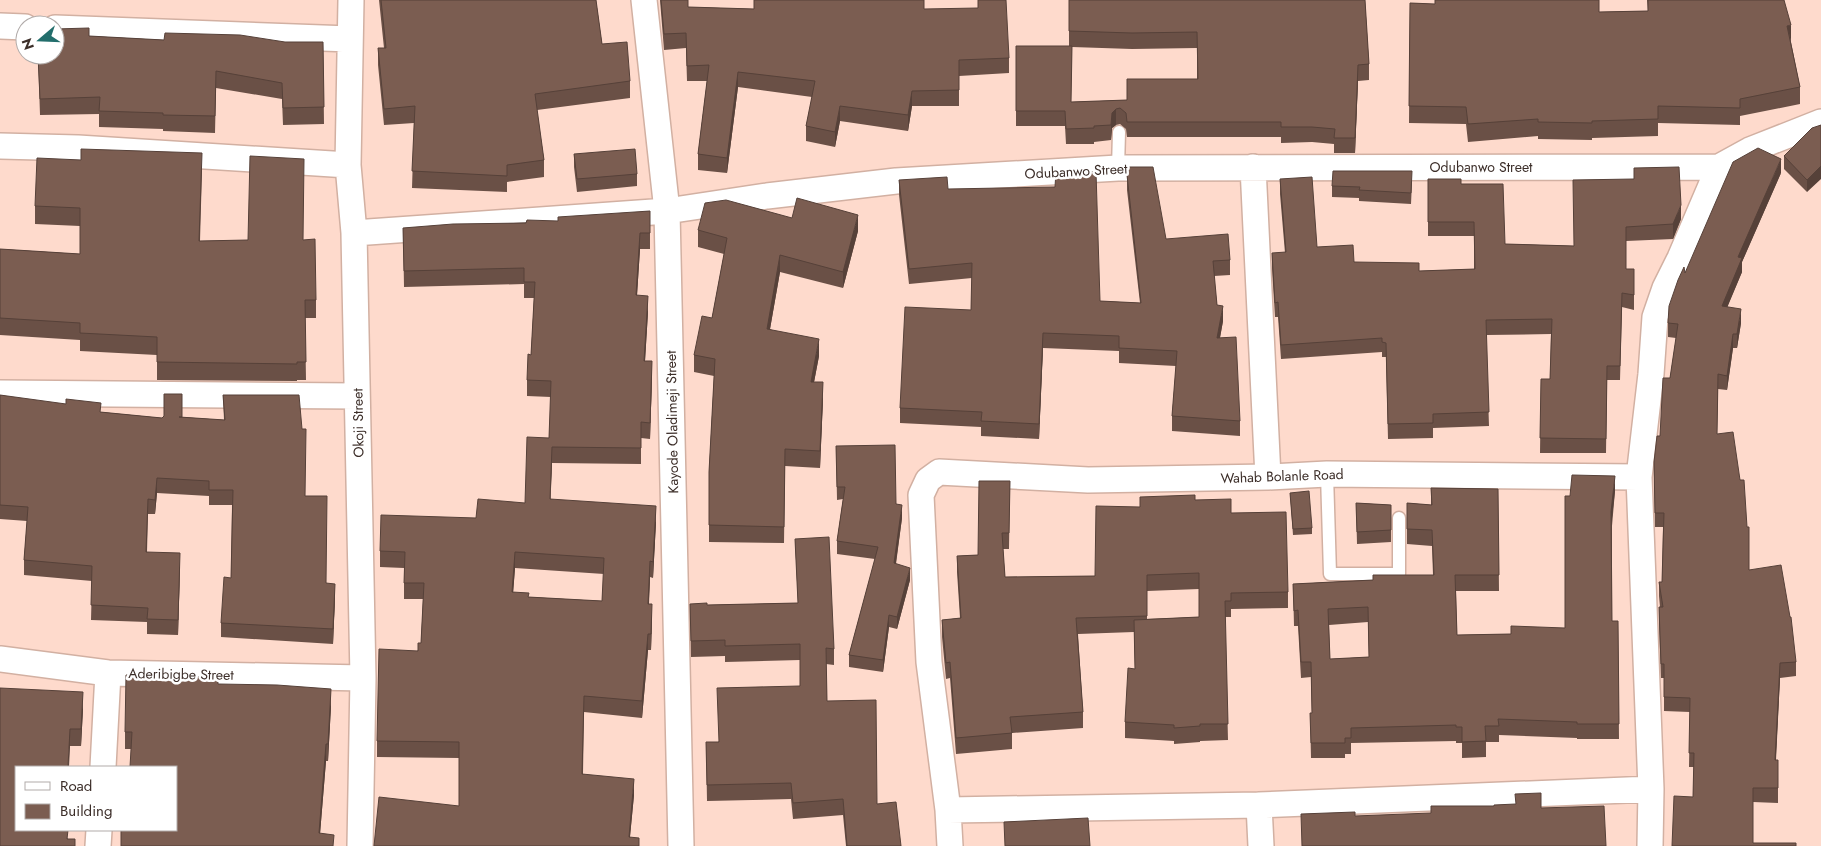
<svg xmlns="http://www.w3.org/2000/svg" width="1821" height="846" viewBox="0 0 1821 846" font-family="Jost,sans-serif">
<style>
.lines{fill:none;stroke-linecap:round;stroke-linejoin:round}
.lane-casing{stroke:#d2b0a2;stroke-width:15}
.street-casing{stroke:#d2b0a2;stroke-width:28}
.lane{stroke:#fff;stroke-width:12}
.street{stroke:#fff;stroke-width:25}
.wall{fill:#6a5046;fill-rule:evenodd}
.shaded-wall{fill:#564139}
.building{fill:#7b5d51;stroke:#564139;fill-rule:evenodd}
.labels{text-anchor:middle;stroke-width:5;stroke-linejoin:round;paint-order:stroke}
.street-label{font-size:14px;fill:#3c2e29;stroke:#fff}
</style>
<rect width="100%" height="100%" fill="#fedacc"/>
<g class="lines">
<defs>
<path id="lane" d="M1118 168 1119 132
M1327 474 1330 574H1399V518"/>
<path id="street" d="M351 0 348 165 354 233 363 678 360 846
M644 0 667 211 681 846
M0 26 25 27
M55 28 350 39
M0 146 78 148 348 165
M1253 167 1268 477
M354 233 667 211 767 196 896 181 1118 168 1719 167 1750 150 1821 122
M0 393 357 396
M0 659 108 673 363 678
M103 767 108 673
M1259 805 1261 846
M948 810 1259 805 1651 789
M98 846 99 830
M950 846 948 810 929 662 921 495 928 480 939 472 1088 480 1268 477 1327 474 1639 477
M1650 846 1651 789 1639 477 1651 374 1655 317 1665 288 1680 258 1719 167"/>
</defs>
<use href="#lane" class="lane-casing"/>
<use href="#street" class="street-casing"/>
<use href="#lane" class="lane"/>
<use href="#street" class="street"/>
</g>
<path class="wall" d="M379 0H596L602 44 630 81V98L537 110 544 160V177L507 182V192L412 188 414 123 384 125 378 65V48H384Z
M660 0H688V7L754 9H924L1009 58V73L959 76V106H912L908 131 840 121 835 147 806 141V126L812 97 738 87 727 173 698 170V154L707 81H687L686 48 664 50Z
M1069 0H1388H1365L1369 64V80L1358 81 1355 153H1334V144L1312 142 1281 143V137H1127L1126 129 1120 124 1116 125 1112 128 1111 140 1094 142V144H1066L1065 126H1016V46H1069ZM1072 47 1132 49 1197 48V79L1127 100 1071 102Z
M1647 0H1784L1791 42 1800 87V104L1740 116V125L1658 123V136L1592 138V140L1538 139V136L1468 142 1466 124 1409 123 1410 3 1599 12 1648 11Z
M89 36 164 40 285 42H323L324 124 283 125 282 99 216 88 215 133 163 131V129L99 127V114L40 115 38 55H55Z
M1812 128 1807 192 1784 169V156Z
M574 154 637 174V186L577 192 574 167Z
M1634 168 1681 219 1673 239 1626 241V269H1634V310L1622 307 1620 380H1607L1606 453H1540L1541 379H1550L1551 334 1486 335 1489 426 1433 428V438L1388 439 1386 357H1382V352L1281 359 1278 317H1275L1272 268V253H1285L1280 194V179L1317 247 1354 262 1419 271 1474 269V236H1428V179L1461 184 1505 244 1574 246 1634 179Z
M202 170 200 241 303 240 316 300V318H305L306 380H297V381L157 380V355L80 351V340L0 335V249L80 254V226L35 224V206Z
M1781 173 1742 262V272L1727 307 1741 323 1737 348H1733L1727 390 1718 389 1717 434 1749 570 1796 662V676L1780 678 1776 760H1778V803L1753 802 1672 846 1693 797 1694 767H1689L1690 712 1664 711V678H1661L1659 622V607H1660L1659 596V582H1662L1663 527H1655L1654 462 1660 436 1670 378 1676 338 1668 337V323L1685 273Z
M1127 175 1166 239 1230 260V275L1214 276 1217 305 1223 321 1220 338 1240 421V436L1172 431V416L1176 366 1119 363V351L1043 348 1039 439 981 436V427L900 423V408L971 310 972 278 909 284 899 195V180L948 189 1100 301 1140 303 1127 190Z
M1412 182 1411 204 1359 201V198L1332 197V186Z
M650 211V249H640L637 295 648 312 645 361 652 377 650 439 641 438V464L552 463 550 499 656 522 653 578 650 577 649 604 652 620 651 650H648L642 718 584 712 583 774 634 795 630 837 639 846 459 806V758L377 757V741L421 643 423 599H404V568L380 567V551L476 518 525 503 549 438 551 397 527 396V380L531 355 534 298H524V284L404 287 403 228 558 221ZM515 568 604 574 602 601 529 597 513 592Z
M792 218 858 231 843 288 780 272 770 329 819 356 814 382 823 399 820 468 785 466 784 543 709 542V472L714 376 694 372V355L712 318 724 254 698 247V230Z
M0 395 101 412 162 418 182 417 224 420 223 395 305 496 326 583 335 598 333 644 221 637V623L231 578 232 505H209V496L157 493 155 514H148L147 552 180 567 178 635 147 634V622L91 620 92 581 24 575V560L27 521 0 519Z
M836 446 896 504 902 518 896 564 910 580 897 629 889 627 883 672 849 667V655L875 559 837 554V541L843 499 837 500Z
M1010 481 1009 549H1003L1005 577 1095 576 1140 507V497L1195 500 1231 513 1288 592V608L1231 609V617H1225L1228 740 1200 741V742L1174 744V741L1125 738V722L1135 669 1134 632 1078 634 1083 712V728L1012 733V749L956 754 950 678 946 679 942 637V620L960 618 957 572V556L978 555ZM1199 589V617L1147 619V591Z
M1431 488 1498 489 1499 591H1456L1457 635 1511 634 1565 628 1570 496 1615 491 1612 526V621H1618L1619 739H1577V738L1499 735V742H1486V757L1462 758V743H1456V741L1351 743V754H1345V758H1311L1310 713H1312L1311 677 1301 678 1298 626H1294L1293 584 1373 580 1433 575 1432 546 1407 544V503L1431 505ZM1368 622 1369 657 1330 659 1329 625Z
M1290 493 1312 528V534L1293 535Z
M1356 503 1391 505V542L1357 544Z
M795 539 834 649V665L826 664 827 701 877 804 901 846H846L843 815 793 819 791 799 707 801 706 742H718L800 686V660L725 662V656L691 657 690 604 707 605 798 603Z
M218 684 331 706 328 761H326L320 834 334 846 176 830 131 749H125V732Z
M0 688 83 709 81 746H70L16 767 68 839 0 846Z"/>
<path class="shaded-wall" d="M1791 25V42L1787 26Z
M1358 65V81L1355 153V138Z
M738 72V87L727 173V158Z
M912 91V106L908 131V115Z
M840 106V121L835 147V132Z
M1116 109V125L1112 128 1111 140V125L1112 113Z
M1781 159V173L1742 262V272L1722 320V306L1738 257Z
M1821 166V179L1807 192V180Z
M1681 205V219L1673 239V224Z
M858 215V231L843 288V272Z
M640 233V249L636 311V295Z
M780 255V272L767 346V329Z
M648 296V312L644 377V361Z
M1223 306V321L1217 353V338Z
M1741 309V323L1737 348V334Z
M1043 333V348L1039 439V424Z
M1733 334V348L1727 390V376Z
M819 339V356L811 398V382Z
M652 361V377L650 439V423Z
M823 382V399L820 468V451Z
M552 447V463L550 515V499Z
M1615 476V491L1611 527V512Z
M157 478V493L155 514V500Z
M902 505V518L894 576V563Z
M656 506V522L653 578V562Z
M515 552V568L512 608V592Z
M180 553V567L178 635V620Z
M650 561V577L648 620V604Z
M910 568V580L897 629V617Z
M335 584V598L333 644V629Z
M652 604V620L651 650V634Z
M889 615V627L883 672V660Z
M648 634V650L642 718V701Z
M1780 663V678L1775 774V760Z
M331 689V706L328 761V744Z
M83 692V709L81 746V729Z
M70 729V746L69 767H68Z
M326 744V761L319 846V833Z
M634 779V795L629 846V837Z"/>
<path class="building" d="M381 0H596L602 44 627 42 630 81 535 94 544 160 507 165V176L412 171 415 106 384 109 378 48H386Z
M661 0H688V7L754 9V0H924V9L978 8V0H1006L1009 58 959 60V90L912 91 908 115 840 106 835 132 806 126 815 81 738 72 727 158 698 154 709 65 687 66 686 33 664 34Z
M1069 0H1365L1369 64 1358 65 1355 138H1334L1335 129 1312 127H1281V122H1127L1126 113 1120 108 1116 109 1112 113 1111 125 1094 126V128L1066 129 1065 111H1016V46H1072L1071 102 1127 100V79H1198L1197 32 1132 33 1069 31Z
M1435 0H1599V12L1648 11V0H1784L1791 25 1787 26 1800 87 1740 99V108L1658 106V119L1592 121V123L1538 122V119L1468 124 1466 107 1409 106 1410 3 1435 4Z
M89 28V36L164 40 165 33 240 35 285 42H323L324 107 283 108 282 83 216 71 215 116 163 115V113L99 111 100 97 40 99 38 55H55V29Z
M1821 125V166L1807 180 1784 156 1812 128Z
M1758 148 1781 159 1738 257 1742 258 1722 306 1741 309 1737 334H1733L1727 376 1718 374 1717 434 1733 432 1740 480H1744L1747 527H1749V570L1781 565 1790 617H1791L1796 662 1780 663 1775 760H1778V788H1753V843H1796V846H1672L1674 796 1693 797 1694 753H1689L1690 698 1664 697V664H1661L1659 607H1663L1659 582H1662L1664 513H1655L1654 462 1657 436H1660L1663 378H1670L1678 324 1668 323 1669 306 1678 280 1684 267 1685 273 1733 162Z
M81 149 202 153 199 241 248 240 250 156 304 159 303 240 315 239 316 300H305L306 362H297V364L157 362V337L80 333V323L0 318V249L80 254V208L35 206 37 158 81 160Z
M635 149 637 174 577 179 574 154Z
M1128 167H1153L1166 239 1228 234 1230 260 1213 261 1217 305 1223 306 1217 338 1236 337 1240 421 1172 416 1177 351 1119 348V336L1043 333 1039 424 981 421 982 412 900 408 905 307 971 310 972 263 909 269 899 180 947 177 948 189 1055 187 1056 171 1096 172 1100 301 1141 303 1127 175Z
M1679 167 1681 205 1673 224 1626 227V269H1634V295L1622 293 1620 366H1607L1606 439 1540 438 1541 379H1550L1552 319 1486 320 1489 412 1433 414V423L1388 424 1386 343 1382 342V338L1281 345 1278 302 1275 303 1272 253 1286 252 1280 179 1312 177 1317 247 1353 245 1354 262 1419 263V271L1475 269 1474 222H1428V179H1461V184H1503L1505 244 1574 246 1573 180 1634 179V168Z
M1333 171H1412L1411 193 1359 190 1360 187 1332 186Z
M797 198 858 215 843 272 780 255 767 329 819 339 811 382H823L820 451 785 449 784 527 709 525V472L715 359 694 355 702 316 712 318 727 238 698 230 705 203 726 200 792 218Z
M650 211V233H640L636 295 648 296 644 361H652L650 423 641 422V448L552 447 550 499 656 506 653 562 650 561 648 604H652L651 634H648L642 701 584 696 582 774 634 779 629 837 639 838V846H374L379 797 459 806V742L377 741 379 649 418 651V643H421L424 583H404L405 552 380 551 381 515 476 518 478 499 525 503 527 437 549 438 551 381 527 380 528 354 531 355 535 282H524V268L404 271 403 228 453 224 526 223 527 220 558 221V217ZM515 552 604 558 602 601 528 597 529 593 512 592Z
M164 394H182V417H179L225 420 223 395H299L302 429H306L305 496H327L326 583 335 584 333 629 221 623 224 577 231 578 233 490H209V481L157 478 155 500 148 499 146 552 180 553 178 620 147 619 148 608 91 605 92 566 24 560 28 507 0 505V395L66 404V399L101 403 100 412 162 418 164 416Z
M895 445 896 504 902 505 894 563 910 568 897 617 889 615 883 660 849 655 878 547 837 541 845 487H837L836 446Z
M1572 475 1615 476 1611 512 1612 621H1618L1619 724H1577V722L1498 719 1499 726H1485L1486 741 1462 742V727H1456V725L1351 728V738H1345V743H1311L1310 713H1312L1311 662H1301L1298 610 1294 611 1293 584 1373 580V575H1434L1432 530 1407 529V503L1432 505 1431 488 1498 489 1499 575H1455L1457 635 1511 634V626L1565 628V496H1570ZM1368 607 1369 657 1330 659 1328 609Z
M979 481H1010L1009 533H1002L1005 577 1095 576 1096 506 1140 507V497L1195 495V500L1231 499V513L1286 512 1288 592 1231 593V601H1225L1228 724H1200V726L1174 728V725L1125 722 1128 668 1135 669 1134 620 1199 617V573L1147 575V616L1076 618 1083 712 1010 717 1012 733 956 738 950 662 946 663 942 620 961 618 957 556 978 555Z
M1309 491 1312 528 1293 529 1290 493Z
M1356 503 1391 505V530L1357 532Z
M829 537 834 649 826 648 827 701 876 700 877 804 896 802 901 846H847L843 799 793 803 791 783 707 785 706 742H719L717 688 800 686V644L725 646V640L691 641 690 604 707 603V605L798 603 795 539Z
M126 675 218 677V684L277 685 331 689 328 744H326L319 833 334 835 333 846H121V830H176V767H130L132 732H125Z
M0 688 83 692 81 729H70L68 767H16V830H68L67 839H75V846H0Z
M1541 793V808L1604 806 1606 846H1302L1301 814 1355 812V816L1431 813V806H1494V805L1516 804 1515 794Z
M1088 818 1090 846H1005L1004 822Z"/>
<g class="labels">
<g class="street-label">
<text x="1481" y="172">Odubanwo Street</text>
<text transform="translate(1076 171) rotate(-3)" y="5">Odubanwo Street</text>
<text transform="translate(672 422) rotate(-91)" y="5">Kayode Oladimeji Street</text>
<text transform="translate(358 423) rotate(-91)" y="5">Okoji Street</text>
<text transform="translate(1282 476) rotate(-2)" y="5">Wahab Bolanle Road</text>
<text transform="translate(181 674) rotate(1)" y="5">Aderibigbe Street</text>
</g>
</g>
<rect x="15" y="766" width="162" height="65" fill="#ffffff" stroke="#b1aba9"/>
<rect x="25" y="782" width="25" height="8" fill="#ffffff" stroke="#b1aba9"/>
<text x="60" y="791" font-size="15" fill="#3c2e29">Road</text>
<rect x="25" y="804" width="25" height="15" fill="#7b5d51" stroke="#b1aba9"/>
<text x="60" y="816" font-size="15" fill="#3c2e29">Building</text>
<g transform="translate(40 40) rotate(251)"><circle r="24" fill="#ffffff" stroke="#b1aba9"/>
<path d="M0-4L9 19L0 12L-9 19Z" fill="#236e6c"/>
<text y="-8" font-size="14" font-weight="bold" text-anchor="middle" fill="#3c2e29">N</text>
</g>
</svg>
